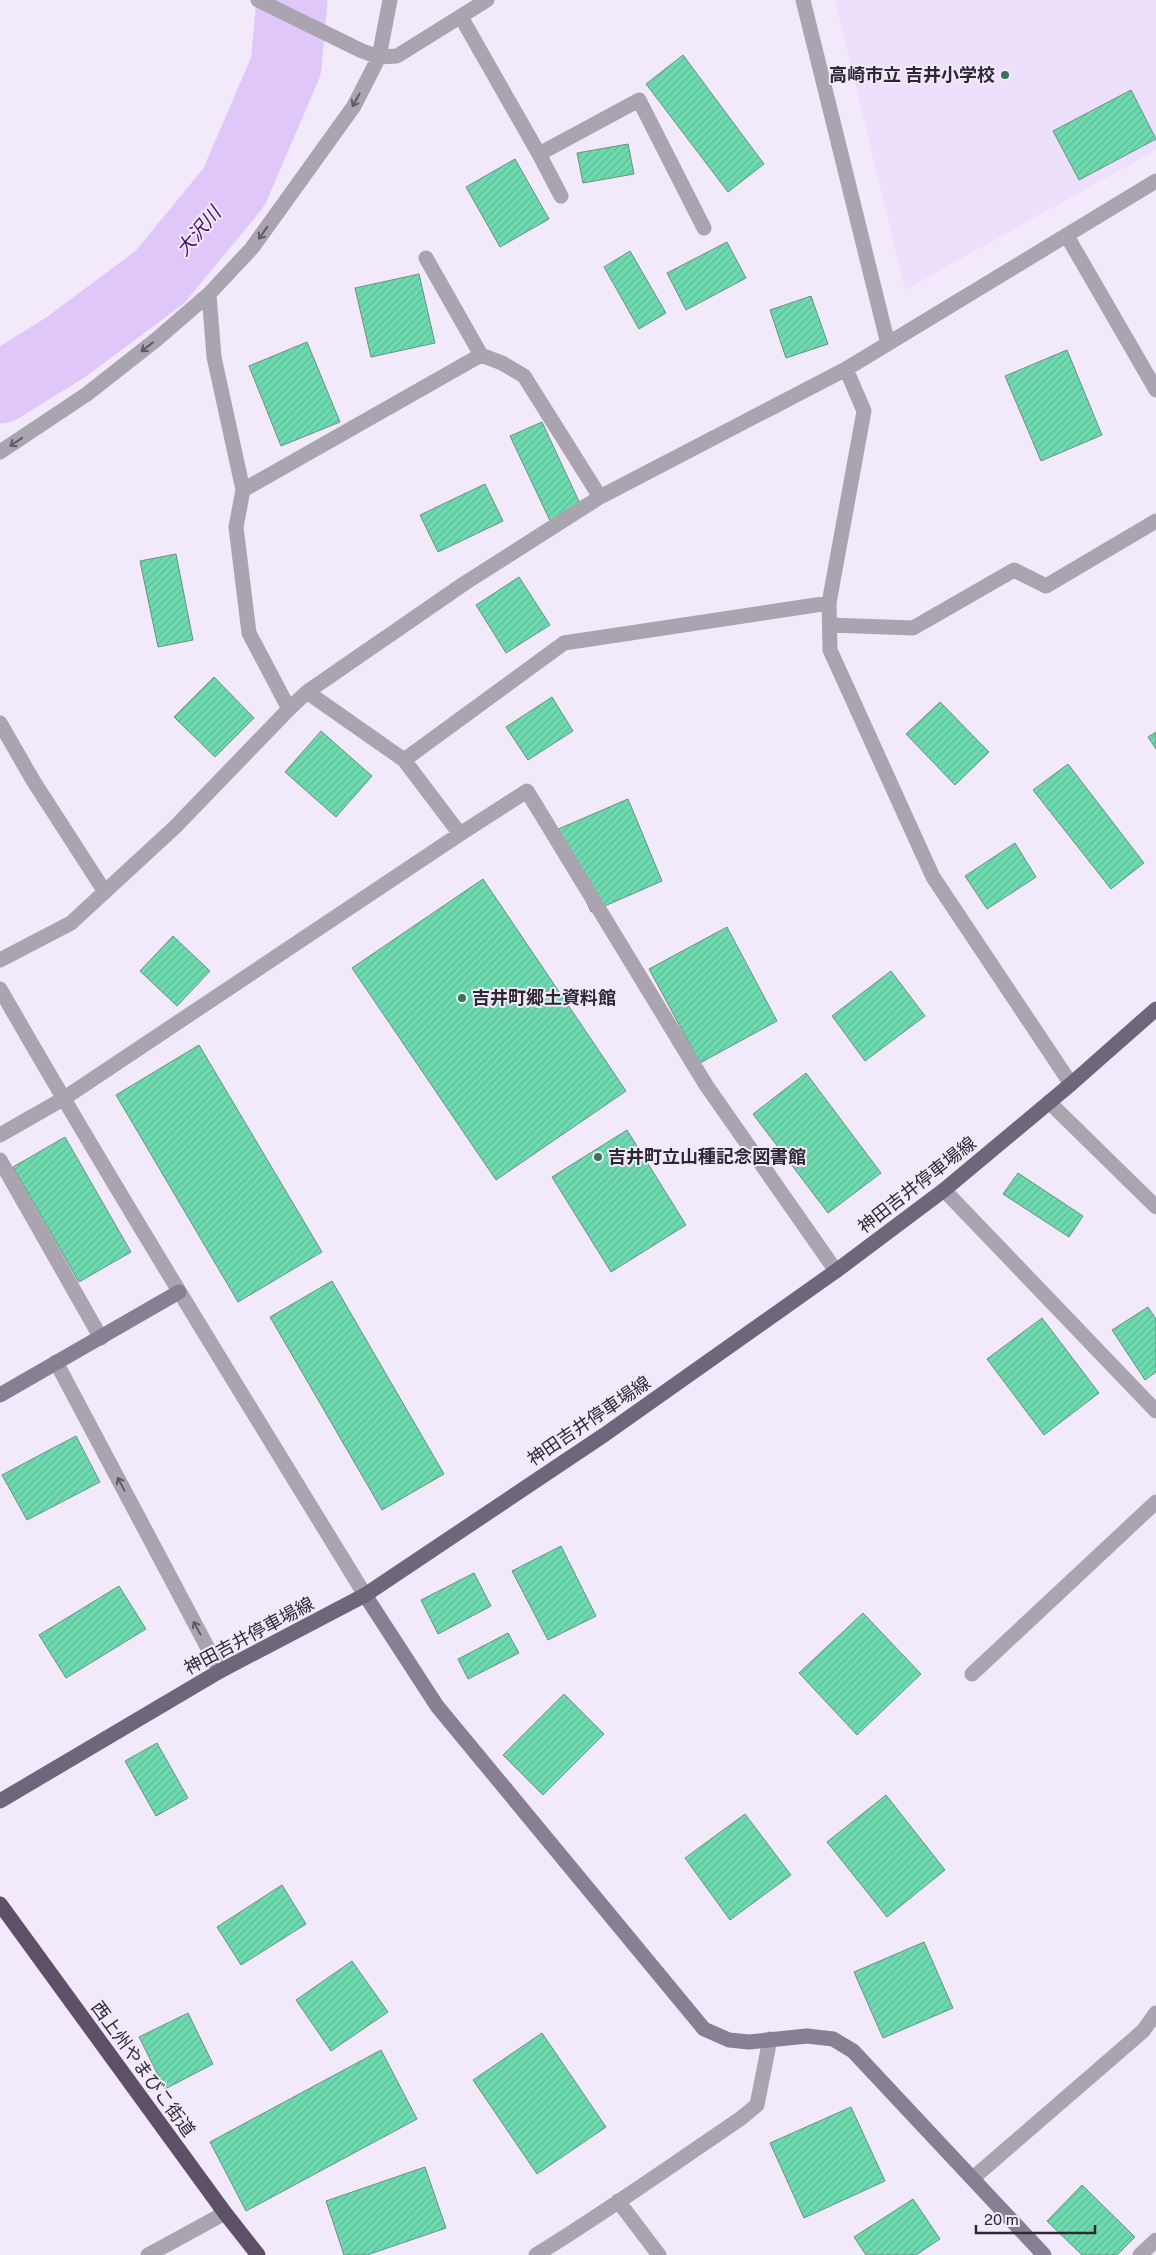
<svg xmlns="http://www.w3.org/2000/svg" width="1156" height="2255" viewBox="0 0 1156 2255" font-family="'Public Sans','Noto Sans JP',sans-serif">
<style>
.built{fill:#ede0fd}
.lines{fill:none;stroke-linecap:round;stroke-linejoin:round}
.river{stroke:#dfc7f9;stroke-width:71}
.building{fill:url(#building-hatch);stroke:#6f8f80}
.lane{stroke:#a9a4b0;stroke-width:15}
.street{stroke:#a9a4b0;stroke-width:15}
.secondary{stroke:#888092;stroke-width:15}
.primary{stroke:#70667c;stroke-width:15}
.highway{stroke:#5c5169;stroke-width:15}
.oneway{stroke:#5f5a65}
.poi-dot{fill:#39735b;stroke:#f2eafb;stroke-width:2}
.labels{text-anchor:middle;stroke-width:4;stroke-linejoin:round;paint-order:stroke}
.poi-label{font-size:18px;font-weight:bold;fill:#2d2833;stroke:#f2eafb;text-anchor:start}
.street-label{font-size:18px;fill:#2d2833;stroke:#f2eafb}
.water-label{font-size:19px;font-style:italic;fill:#470e6e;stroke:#f2eafb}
</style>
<defs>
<pattern id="building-hatch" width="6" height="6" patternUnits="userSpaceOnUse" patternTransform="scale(1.25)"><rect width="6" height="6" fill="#6ddbaf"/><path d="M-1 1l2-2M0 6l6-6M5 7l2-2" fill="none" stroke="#5fbc97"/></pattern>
</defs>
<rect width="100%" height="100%" fill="#f2eafb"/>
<path class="built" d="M835 0H1156V150L905 290Z"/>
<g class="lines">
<path class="river" d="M0 388 66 347 160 277 234 187 286 66 292 0"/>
</g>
<path class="building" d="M683 55 764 164 728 192 646 84Z
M1131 90 1156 139 1079 180 1053 131Z
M628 144 634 174 583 183 577 153Z
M515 159 549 219 500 247 466 187Z
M727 242 746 278 686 310 667 273Z
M630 251 666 313 639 329 604 267Z
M419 274 435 343 371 357 355 288Z
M811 296 828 344 786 358 770 310Z
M307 342 340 422 281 446 249 366Z
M1067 350 1102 435 1041 461 1005 376Z
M542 422 583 510 552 525 510 436Z
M485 484 503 521 438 552 420 515Z
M176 554 193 640 158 647 140 561Z
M519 577 550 625 506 653 476 605Z
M214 677 254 718 215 757 174 717Z
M552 697 573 731 528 760 506 727Z
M940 702 989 752 955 785 906 734Z
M321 731 372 776 336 817 285 772Z
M1156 732V749L1148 737Z
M1068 764 1144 863 1111 889 1033 790Z
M628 799 662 881 591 912 556 830Z
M1015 843 1036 877 987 909 965 876Z
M483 879 626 1091 496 1180 352 968Z
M727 927 777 1021 700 1063 649 969Z
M173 936 210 971 177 1006 140 971Z
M891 971 925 1016 865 1061 832 1016Z
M199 1045 322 1252 238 1302 116 1095Z
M806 1073 881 1173 828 1213 753 1114Z
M627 1130 686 1225 611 1272 552 1177Z
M65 1137 131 1252 79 1282 13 1167Z
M1018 1173 1083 1216 1069 1237 1003 1194Z
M332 1281 444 1474 382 1510 270 1317Z
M1148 1307 1156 1319V1372L1145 1380 1112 1330Z
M1042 1318 1099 1393 1044 1435 987 1359Z
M76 1436 100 1482 27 1520 2 1475Z
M561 1546 596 1616 548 1640 512 1571Z
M474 1573 491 1606 438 1634 421 1600Z
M119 1586 146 1629 66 1678 39 1635Z
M863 1613 921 1674 857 1735 799 1673Z
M508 1633 519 1653 468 1679 458 1659Z
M564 1694 604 1734 543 1795 503 1755Z
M157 1743 188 1798 156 1816 125 1761Z
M886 1795 945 1870 887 1917 827 1842Z
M745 1814 791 1875 730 1920 685 1858Z
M282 1885 306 1924 241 1965 217 1927Z
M924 1942 953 2008 883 2038 854 1972Z
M352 1961 388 2012 331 2051 296 2000Z
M188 2013 213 2064 165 2089 139 2037Z
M542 2033 606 2127 537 2174 473 2080Z
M381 2050 417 2119 246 2211 210 2142Z
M851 2107 885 2181 804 2218 770 2143Z
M425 2167 446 2228 367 2255H344L326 2201Z
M1082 2185 1135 2237 1117 2255H1082L1047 2221Z
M913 2199 940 2239 916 2255H866L854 2237Z"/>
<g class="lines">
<path class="lane" d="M148 2255 225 2213"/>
<path class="street" d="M258 0 362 51 379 57 397 56 487 0
M803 0 888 344
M461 17 539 154
M561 196 539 154 639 100 704 228
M1067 236 1156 390
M209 294 214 357 243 490 236 527 249 633 289 709
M481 355 502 363 524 376 600 497
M846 369 864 411 829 603 830 650 933 877 1071 1084
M0 452 87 394 157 339 209 294 252 248 354 106 379 57 390 0
M243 490 481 355 426 258
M830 625 913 628 1014 570 1046 586 1156 521
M307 692 404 760 460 834
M0 723 34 782 105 892
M404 760 564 643 829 603
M0 960 71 923 175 827 289 709 307 692 465 583 600 497 846 369 1156 181
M0 989C117 1193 242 1394 365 1595
M1049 1102 1156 1207
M0 1135 63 1099 460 834 527 791 706 1085 836 1271
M0 1160 101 1338
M944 1190 1156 1411
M56 1362 220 1671
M972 1674 1156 1502
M973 2178 1143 2031 1156 2013
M618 2201 659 2255
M536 2255C606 2212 672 2165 740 2119L757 2105 770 2039
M1140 2255 1156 2240"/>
<path class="secondary" d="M0 1395 179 1292
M365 1595 437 1706 704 2029 729 2040 749 2042 807 2036 833 2039 853 2051 1044 2255"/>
<path class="primary" d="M0 1801 220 1671 365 1595 604 1435 836 1271 944 1190 1071 1084 1156 1009"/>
<path class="highway" d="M0 1904 225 2213 258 2255"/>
</g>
<defs><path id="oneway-shaft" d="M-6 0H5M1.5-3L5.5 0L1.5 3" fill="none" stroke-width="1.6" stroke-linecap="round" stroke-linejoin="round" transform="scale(1.25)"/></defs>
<g class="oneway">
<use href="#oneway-shaft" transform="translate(356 100) rotate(119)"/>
<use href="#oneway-shaft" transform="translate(263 233) rotate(125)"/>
<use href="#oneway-shaft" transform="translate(147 347) rotate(142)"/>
<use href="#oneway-shaft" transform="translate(16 442) rotate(146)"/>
<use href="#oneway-shaft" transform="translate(121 1484) rotate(-118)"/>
<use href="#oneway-shaft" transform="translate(197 1628) rotate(-118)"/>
</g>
<g class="poi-dot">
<circle cx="1005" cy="75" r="5"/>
<circle cx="462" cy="998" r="5"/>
<circle cx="598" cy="1157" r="5"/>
</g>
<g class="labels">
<g class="poi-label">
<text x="995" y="81" text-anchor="end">高崎市立 吉井小学校</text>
<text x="472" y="1004">吉井町郷土資料館</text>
<text x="608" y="1163">吉井町立山種記念図書館</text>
</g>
<g class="street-label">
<text transform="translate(917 1185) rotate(-38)" y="6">神田吉井停車場線</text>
<text transform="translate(589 1421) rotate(-34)" y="6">神田吉井停車場線</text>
<text transform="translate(249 1636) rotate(-28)" y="6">神田吉井停車場線</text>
<text transform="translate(143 2069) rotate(54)" y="6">西上州やまびこ街道</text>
</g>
<g class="water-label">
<text transform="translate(198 231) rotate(-50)" y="7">大沢川</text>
</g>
</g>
<path d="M976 2225v8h119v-8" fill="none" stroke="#2d2833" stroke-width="2.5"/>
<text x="984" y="2225" font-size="15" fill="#2d2833" stroke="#f2eafb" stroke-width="4" paint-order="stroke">20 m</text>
</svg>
